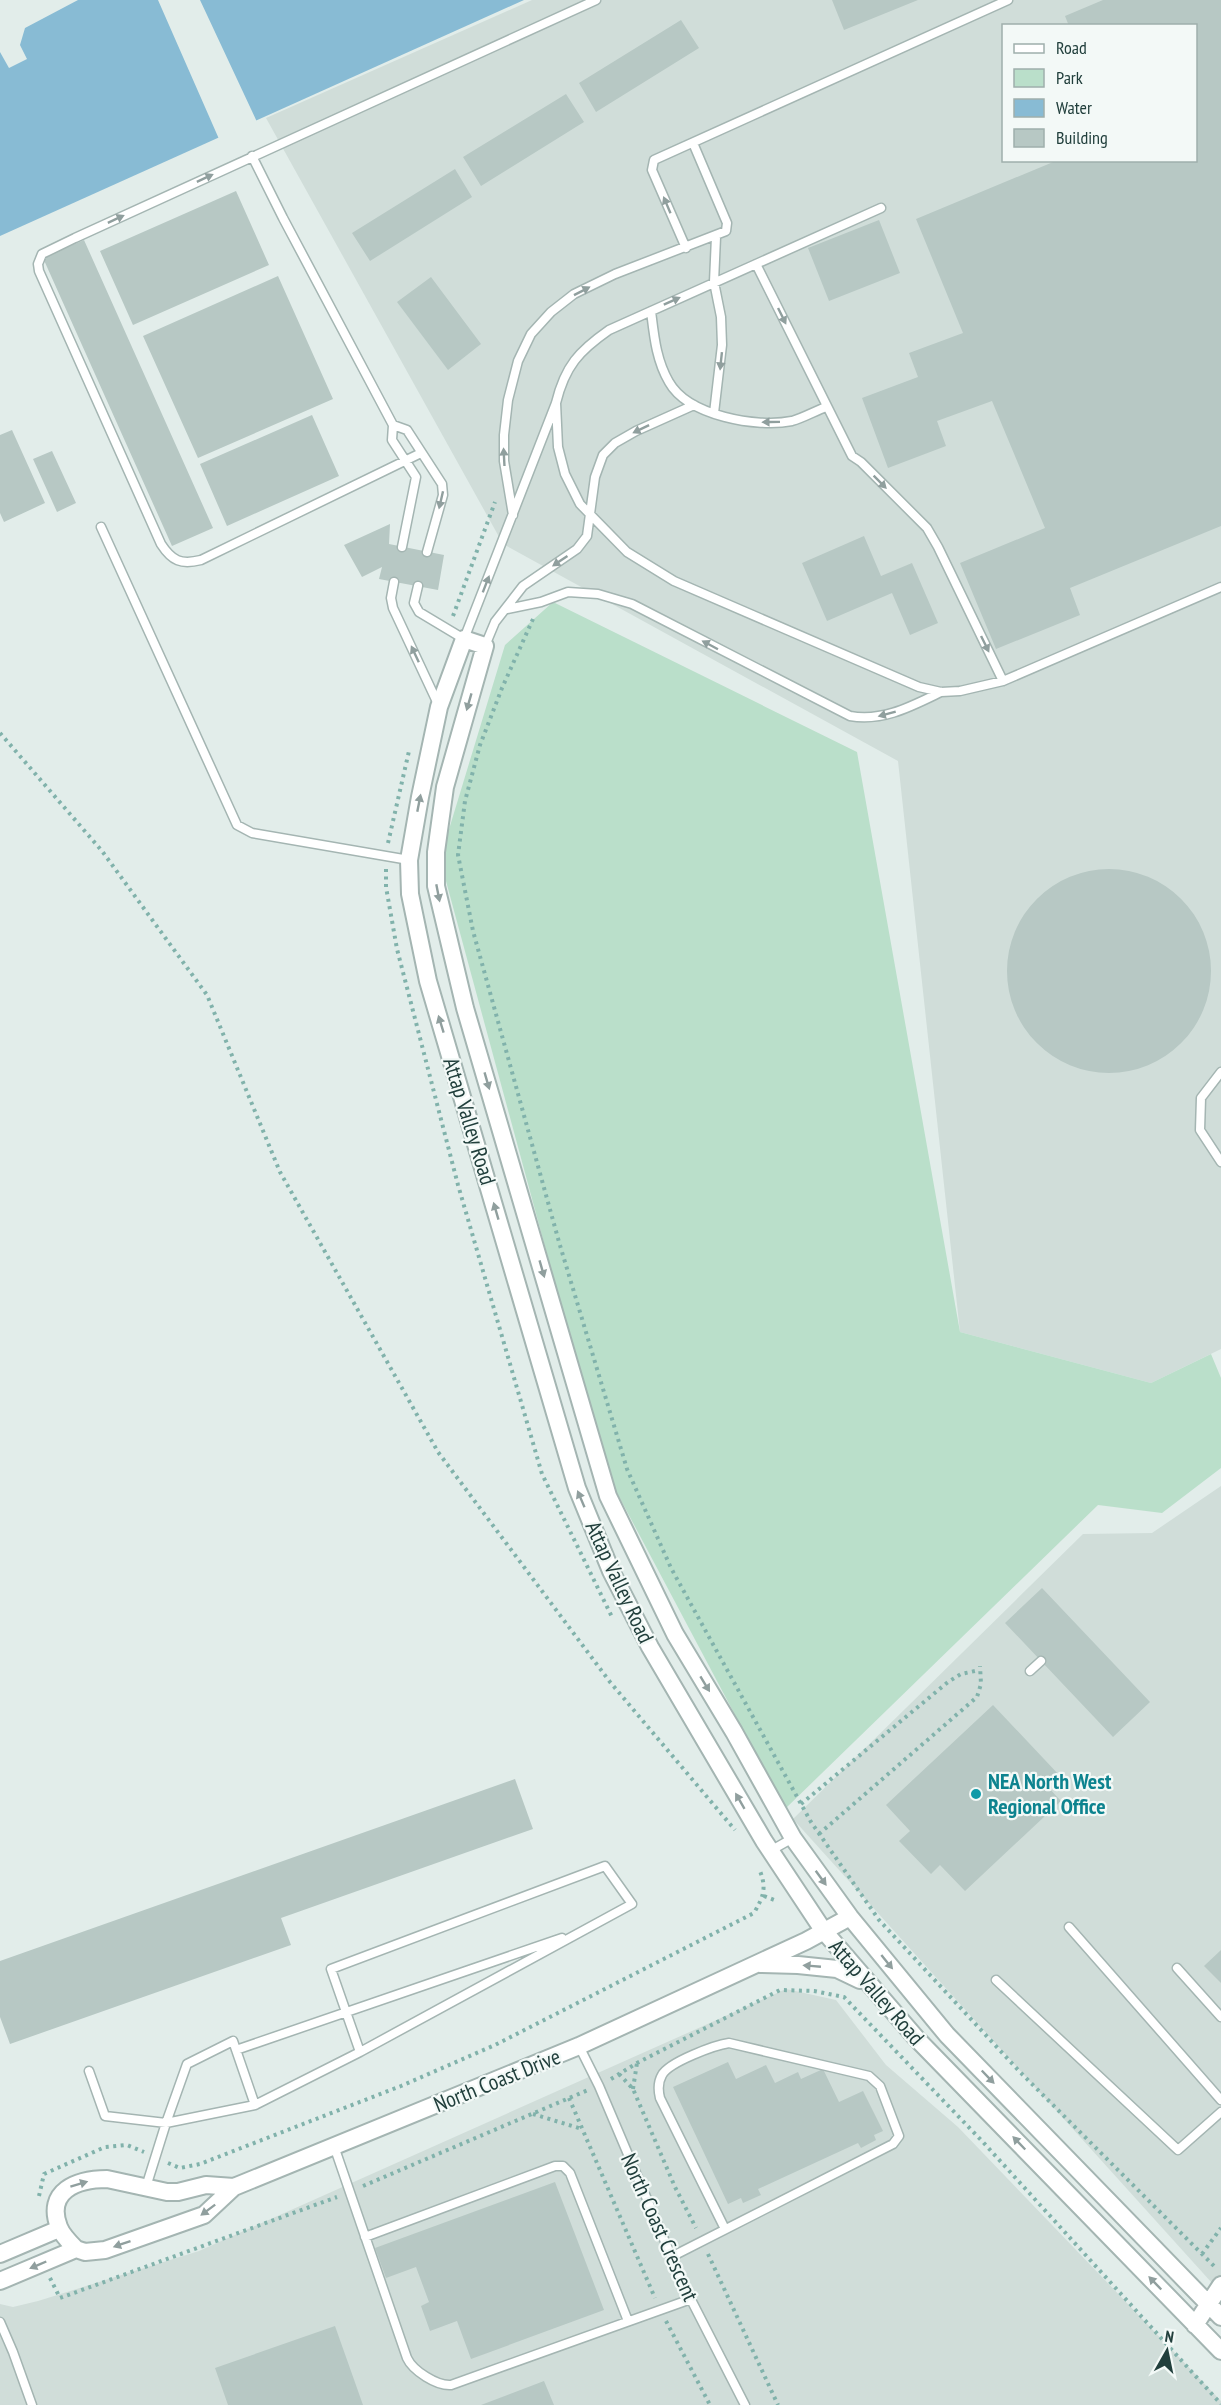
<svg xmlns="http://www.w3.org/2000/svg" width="1221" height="2405" viewBox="0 0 1221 2405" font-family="'PT Sans Narrow',sans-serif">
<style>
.built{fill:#d0ddd9;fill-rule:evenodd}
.green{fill:#badfca}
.water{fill:#88bbd4}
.pier{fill:#e2edea}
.building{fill:#b7c8c4}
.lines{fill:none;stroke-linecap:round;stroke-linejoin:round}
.service-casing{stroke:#a4b5b2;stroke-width:11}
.minor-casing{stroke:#a4b5b2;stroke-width:20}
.path{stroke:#81b2ab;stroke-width:4;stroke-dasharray:3 4.5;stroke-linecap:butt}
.service{stroke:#fff;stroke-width:8}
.minor{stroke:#fff;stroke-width:16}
.oneway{fill:#909f9e}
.culture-dot{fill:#0f9aa8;stroke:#f3f9f7;stroke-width:2}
.labels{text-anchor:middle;stroke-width:4.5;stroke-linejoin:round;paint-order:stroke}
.street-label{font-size:22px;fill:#213f3c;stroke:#f3f9f7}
.culture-label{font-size:22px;font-weight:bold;fill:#0d838f;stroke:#f3f9f7;text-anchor:start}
</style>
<rect width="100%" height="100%" fill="#e2edea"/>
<path class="built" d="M532 0H1221V1349L1151 1383 960 1332 898 761 503 544 266 118ZM1004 26H1196V160H1004Z
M1221 1486V2293L793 1819 1083 1534 1152 1533Z
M786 1989 836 2000 886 2065 958 2127 1221 2401V2405H0V2304L13 2307 38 2301 199 2251Z"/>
<path class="green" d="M553 602 857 752 960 1332 1151 1383 1211 1354 1221 1378V1468L1162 1513 1098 1505 785 1809 606 1472 440 859 505 645Z"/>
<path class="water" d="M0 0H524L0 236Z"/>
<path class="pier" d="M0 0H78L25 28 20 45 27 59 9 68 0 52Z
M158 0H200L257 122 219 139Z"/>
<path class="building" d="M832 0H918L844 30Z
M1103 0H1221V526L1070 588 1080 615 996 649 960 563 1045 528 992 401 937 421 946 446 888 468 862 398 918 377 909 353 963 333 916 219 1058 160H1196V26H1069L1065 16Z
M681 20 699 48 596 112 579 83Z
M566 94 584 122 481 186 463 157Z
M455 169 472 197 370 261 352 233Z
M236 191 269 265 133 325 100 251Z
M879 220 900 273 829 301 808 248Z
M84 240 213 528 172 546 43 258Z
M278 276 333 399 198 458 143 336Z
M431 277 481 344 448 370 397 302Z
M312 415 339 476 227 526 200 464Z
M12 430 45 503 4 522 0 513V435Z
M52 451 76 503 57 512 33 459Z
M390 524 389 544 444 555 438 590 379 579 382 567 362 577 344 545Z
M864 536 881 576 912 563 938 623 910 635 892 593 827 621 802 563Z
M1007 971a102 102 0 1 1 204 0a102 102 0 1 1-204 0Z
M1042 1588 1150 1702 1113 1737 1005 1623Z
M993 1705 1060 1776 1048 1787 1061 1801 965 1891 940 1865 931 1874 899 1841 910 1831 886 1805Z
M515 1779 533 1829 281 1918 291 1945 10 2044 0 2017V1961Z
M1221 1950V1983L1204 1966Z
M728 2062 736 2079 766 2065 775 2083 798 2072 801 2079 823 2069 839 2102 863 2091 883 2131 874 2135 876 2140 861 2148 858 2143 758 2189 761 2195 743 2203 741 2198 728 2204 673 2087Z
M555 2182 604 2310 471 2359 457 2321 430 2331 421 2306 429 2302 416 2267 386 2278 375 2248Z
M335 2326 363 2405H228L215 2368Z
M544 2381 554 2405H481Z"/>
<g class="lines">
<defs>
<path id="service" d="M252 156 283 218 393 425 392 440 416 477 402 547
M686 248 652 170 654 160 1008 0
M756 264 852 456 861 462 927 528 938 547 1003 681
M651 311C654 335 656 360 669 382 688 416 757 428 792 421 803 418 815 411 826 407
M556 403 558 447 565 474 580 504 627 552 674 581 919 687 941 692 960 691 1003 681 1221 587
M714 413 722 345 721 317 714 282 716 237
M393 425 407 430 442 484 443 495 427 552
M421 453 201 560C181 565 172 561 161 544L39 271 38 264 42 254 75 238 596 0
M513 515 504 461V435L508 400 518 361 531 334 551 312 574 294 615 274 726 231 727 223 693 143
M101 527 237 825 252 833 409 860
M394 582 391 598 393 608 438 704
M418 586 414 603 419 612 464 639 556 403C565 366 579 351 609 330L881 208
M507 609 541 602 568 592 598 594 632 604 850 716C883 722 912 706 941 692
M485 646 495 622 523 586 577 549 587 536 595 477 603 455 615 443 636 431 694 405
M1221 1072 1201 1098 1200 1130 1221 1162
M1030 1671 1041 1661
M770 1851 793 1838
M1069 1927 1221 2100
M1177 1968 1221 2017
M996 1980 1178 2150 1221 2112
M579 2046 599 2086 683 2284 745 2405
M236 2050 562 1938
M89 2071 105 2116 166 2123 187 2064 233 2041 255 2105
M334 2146 407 2358C413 2371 437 2386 451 2385L691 2299
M146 2187 166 2123 255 2105 360 2052 632 1904 605 1866 331 1969 360 2052
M365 2237 555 2166H563L570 2173 628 2321
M671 2257 893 2144 899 2136 880 2086 869 2076 729 2043C715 2045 669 2062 662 2075 658 2082 658 2090 660 2098L725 2229
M0 2322 13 2352 32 2405"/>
<path id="minor" d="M760 1964 798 1965 837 1969 860 1980
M234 2187 206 2185 178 2192H167L107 2179C77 2179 45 2191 59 2227 62 2235 70 2243 76 2249L85 2252 105 2250 204 2215 234 2187 579 2046 806 1941 850 1917
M0 2254 59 2229
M0 2281 76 2249
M1221 2317 947 2035 850 1917 793 1838 734 1732 675 1634 608 1496 465 1008 436 886V852L445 787 485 646 464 639 439 707 420 797 409 860 410 894 428 981 577 1488 611 1571 650 1647 764 1841 823 1930 917 2039 1221 2351
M1195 2325 1221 2285"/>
</defs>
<use href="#service" class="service-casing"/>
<use href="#minor" class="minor-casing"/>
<path class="path" d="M453 616 495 502
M533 619 502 688 480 745 465 801 458 855 473 931 559 1242 627 1469 671 1568 801 1804 811 1822 879 1920 1019 2071 1216 2268
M0 733 102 851 207 995 280 1172 438 1452 610 1682 735 1830
M388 843 409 751
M386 869V887L397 949 458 1185 542 1474 613 1619
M801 1804 948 1682 961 1674 975 1671
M819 1834 977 1697 981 1684 980 1666
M764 1896 777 1901
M619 2074 633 2089 675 2187 696 2228
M611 2079 637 2063 780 1990 814 1991 844 1997 982 2141 1221 2404
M633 2089 637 2063
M569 2098 655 2298
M533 2114 582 2129
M168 2163 180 2168 200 2164 401 2086 495 2045 754 1913C763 1897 767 1889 760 1871
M363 2186 588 2090
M39 2196 44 2174 105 2147 127 2145 144 2152
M708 2254 778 2405
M1202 2254 1221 2228
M50 2278 60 2298 337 2197
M666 2321 710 2405"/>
<use href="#service" class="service"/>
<use href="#minor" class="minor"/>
</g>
<defs><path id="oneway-solid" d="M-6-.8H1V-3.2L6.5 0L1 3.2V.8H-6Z" transform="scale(1.5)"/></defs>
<g class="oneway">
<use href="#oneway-solid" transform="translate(205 178) rotate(-25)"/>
<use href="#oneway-solid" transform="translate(667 205) rotate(-113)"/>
<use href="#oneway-solid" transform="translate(116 219) rotate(-25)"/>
<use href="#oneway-solid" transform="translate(582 291) rotate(-27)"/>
<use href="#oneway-solid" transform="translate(672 301) rotate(-24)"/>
<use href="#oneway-solid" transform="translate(782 316) rotate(64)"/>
<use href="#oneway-solid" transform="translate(721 361) rotate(96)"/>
<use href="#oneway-solid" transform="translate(771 422) rotate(179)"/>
<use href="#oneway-solid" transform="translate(641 429) rotate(154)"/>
<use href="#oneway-solid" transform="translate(504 457) rotate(-93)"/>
<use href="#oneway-solid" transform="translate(880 482) rotate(45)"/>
<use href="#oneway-solid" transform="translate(441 500) rotate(103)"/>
<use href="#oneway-solid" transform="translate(560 561) rotate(146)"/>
<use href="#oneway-solid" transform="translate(486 584) rotate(-69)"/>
<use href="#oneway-solid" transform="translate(985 644) rotate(64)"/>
<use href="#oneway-solid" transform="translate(710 645) rotate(-152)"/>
<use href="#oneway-solid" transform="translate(415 654) rotate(-115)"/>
<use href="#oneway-solid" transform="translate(469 702) rotate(106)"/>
<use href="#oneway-solid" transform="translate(887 714) rotate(165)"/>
<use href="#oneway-solid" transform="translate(419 803) rotate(-79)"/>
<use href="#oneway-solid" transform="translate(438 893) rotate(79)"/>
<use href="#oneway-solid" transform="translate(441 1024) rotate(-107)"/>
<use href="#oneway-solid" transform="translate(487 1081) rotate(74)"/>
<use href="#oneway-solid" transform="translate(496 1211) rotate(-106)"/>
<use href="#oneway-solid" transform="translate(542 1269) rotate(74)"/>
<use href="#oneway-solid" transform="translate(581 1499) rotate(-113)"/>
<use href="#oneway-solid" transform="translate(705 1684) rotate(59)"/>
<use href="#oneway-solid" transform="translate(740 1801) rotate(-120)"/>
<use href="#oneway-solid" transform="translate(821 1878) rotate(54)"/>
<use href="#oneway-solid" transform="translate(887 1962) rotate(51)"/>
<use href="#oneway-solid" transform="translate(812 1966) rotate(-175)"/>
<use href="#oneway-solid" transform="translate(988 2077) rotate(46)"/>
<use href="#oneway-solid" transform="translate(1019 2143) rotate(-134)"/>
<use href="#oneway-solid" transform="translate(79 2184) rotate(-17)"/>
<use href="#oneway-solid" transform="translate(208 2210) rotate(143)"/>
<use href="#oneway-solid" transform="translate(122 2244) rotate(161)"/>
<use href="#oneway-solid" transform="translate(38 2265) rotate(157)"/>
<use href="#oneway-solid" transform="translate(1155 2283) rotate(-134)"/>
</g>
<circle class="culture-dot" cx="976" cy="1794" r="6"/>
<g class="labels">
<g class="street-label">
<text transform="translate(470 1121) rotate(73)" y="8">Attap Valley Road</text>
<text transform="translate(620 1582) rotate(65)" y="8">Attap Valley Road</text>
<text transform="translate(877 1992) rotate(49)" y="8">Attap Valley Road</text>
<text transform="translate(497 2080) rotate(-22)" y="8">North Coast Drive</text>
<text transform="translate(660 2227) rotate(66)" y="8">North Coast Crescent</text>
</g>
<g class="culture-label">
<text x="988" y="1789">NEA North West<tspan x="988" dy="25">Regional Office</tspan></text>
</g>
</g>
<rect x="1002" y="24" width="195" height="138" fill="#f3f9f7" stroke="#9fafac" stroke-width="1.5"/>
<rect x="1014" y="44" width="30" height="9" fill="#ffffff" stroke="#9fafac" stroke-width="1.5"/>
<text x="1056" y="54" font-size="18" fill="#213f3c">Road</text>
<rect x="1014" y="69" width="30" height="18" fill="#badfca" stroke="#9fafac" stroke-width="1.5"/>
<text x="1056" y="84" font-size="18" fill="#213f3c">Park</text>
<rect x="1014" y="99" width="30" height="18" fill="#88bbd4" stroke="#9fafac" stroke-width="1.5"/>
<text x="1056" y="114" font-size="18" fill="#213f3c">Water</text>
<rect x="1014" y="129" width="30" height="18" fill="#b7c8c4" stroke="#9fafac" stroke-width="1.5"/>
<text x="1056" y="144" font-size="18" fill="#213f3c">Building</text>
<g transform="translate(1167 2351) rotate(9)" stroke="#f3f9f7" stroke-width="4.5" paint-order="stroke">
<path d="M0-4.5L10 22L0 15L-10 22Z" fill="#213f3c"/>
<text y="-9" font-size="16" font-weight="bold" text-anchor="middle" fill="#213f3c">N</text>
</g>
</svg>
